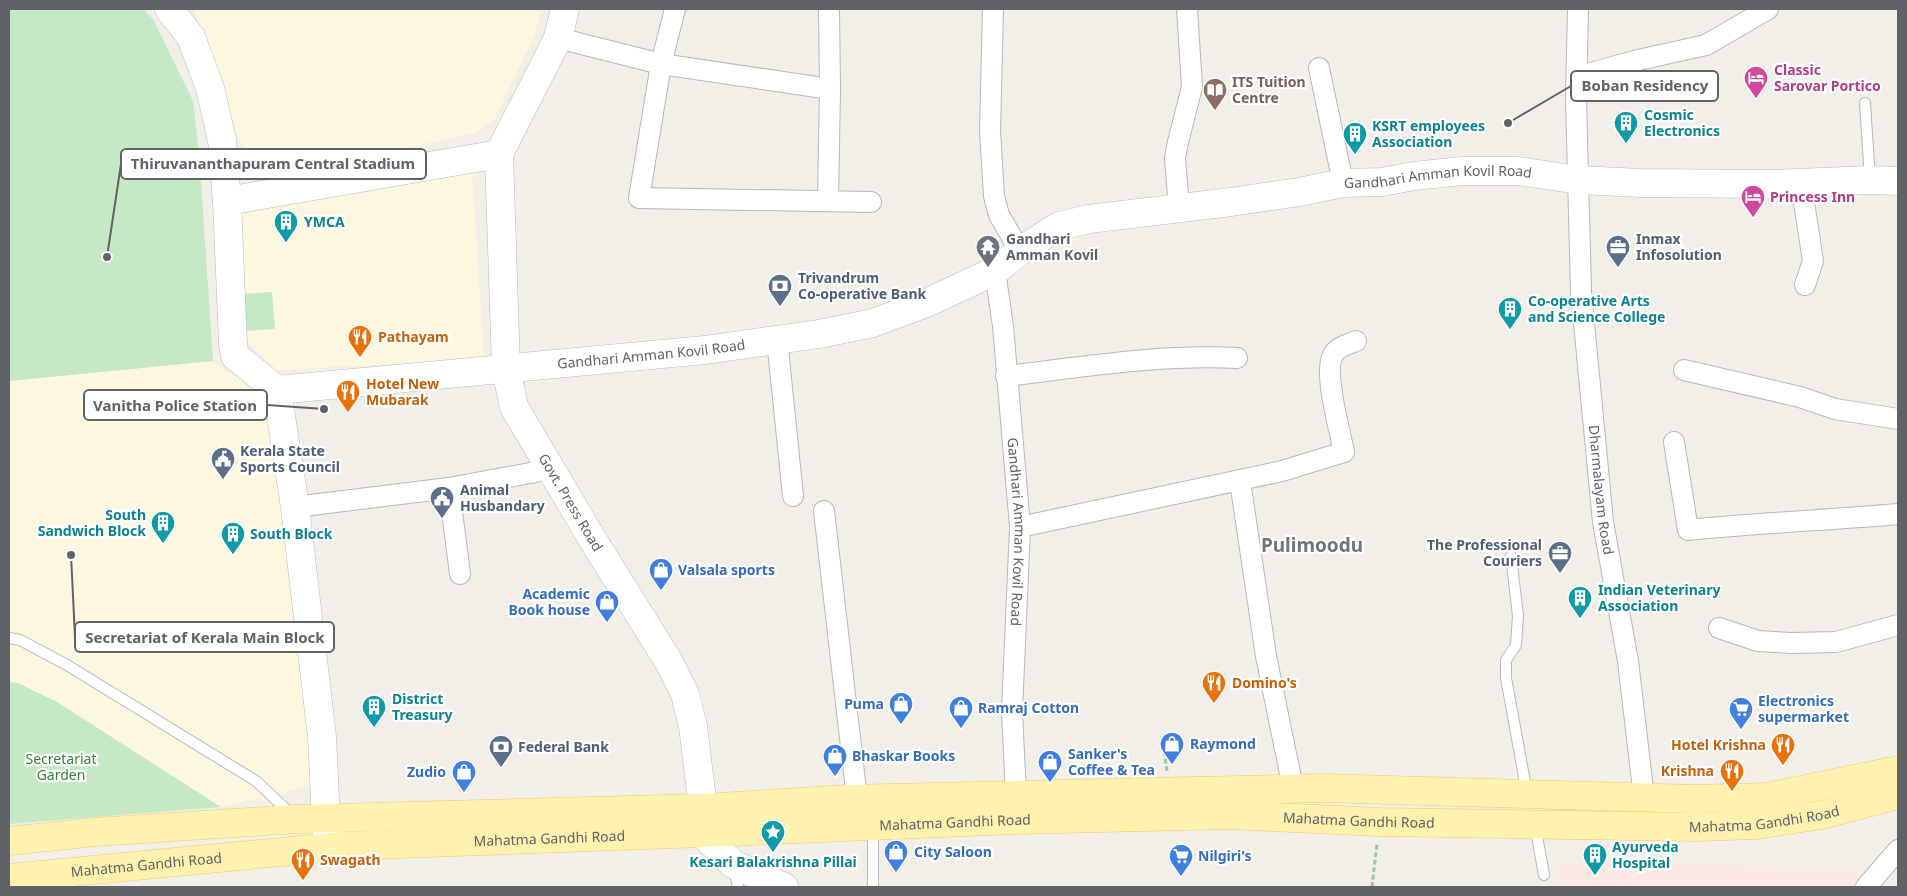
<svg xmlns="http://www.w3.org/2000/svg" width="1907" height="896" viewBox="0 0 1907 896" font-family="'Noto Sans',sans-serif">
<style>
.commercial{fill:#fef7e0}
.medical{fill:#fce8e6}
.green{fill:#c5e8c5}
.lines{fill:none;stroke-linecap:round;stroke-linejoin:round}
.lane-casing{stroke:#b5b8bc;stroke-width:12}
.street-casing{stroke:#b5b8bc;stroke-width:22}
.secondary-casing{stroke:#b6babf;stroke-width:29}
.primary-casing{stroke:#f2c960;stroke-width:29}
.path{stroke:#9cc7a9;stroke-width:3;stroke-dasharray:5 2.5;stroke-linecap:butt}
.lane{stroke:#fff;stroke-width:10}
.street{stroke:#fff;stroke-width:20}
.secondary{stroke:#fff;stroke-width:28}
.primary{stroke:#fff2af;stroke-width:28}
.labels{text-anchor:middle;stroke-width:4.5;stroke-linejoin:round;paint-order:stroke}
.hotel-label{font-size:14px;font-weight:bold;fill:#b23c85;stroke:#fff;text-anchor:start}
.education-label{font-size:14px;font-weight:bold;fill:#785e54;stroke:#fff;text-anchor:start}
.culture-label{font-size:14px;font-weight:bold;fill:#0d838f;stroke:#fff;text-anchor:start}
.street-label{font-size:14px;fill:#5f6368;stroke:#fff}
.worship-label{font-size:14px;font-weight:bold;fill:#5b616d;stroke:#fff;text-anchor:start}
.service-label{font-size:14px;font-weight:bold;fill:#4e5e75;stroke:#fff;text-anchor:start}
.food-label{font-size:14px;font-weight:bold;fill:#c56008;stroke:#fff;text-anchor:start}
.shop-label{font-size:14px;font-weight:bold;fill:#366cbe;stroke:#fff;text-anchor:start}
.park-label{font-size:14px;fill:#348238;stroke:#fff}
.district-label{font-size:19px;font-weight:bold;fill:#70757a;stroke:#fff}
.leader{fill:none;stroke:#5f6368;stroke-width:2}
.callout-dot{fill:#5f6368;stroke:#fff;stroke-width:2}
.callout{fill:#fff;stroke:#5f6368;stroke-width:2}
.callout-label{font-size:15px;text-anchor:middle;font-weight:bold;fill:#5f6368}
</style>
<rect width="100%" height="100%" fill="#f1efe8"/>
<path class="commercial" d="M194 9H541L535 34 494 120 476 133 274 176 253 177Z
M472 171 484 359 277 370 243 338 232 211 366 192Z
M213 361 268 399 284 521 313 785 221 807 9 824V381Z"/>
<path class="medical" d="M1679 862 1881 875 1879 887H1559L1558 865Z"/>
<path class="green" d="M9 9H143L153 19 193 101 199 152 213 361 9 381Z
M272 292 275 329 243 331 241 294Z
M9 682 18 683 57 702 221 807 9 824Z"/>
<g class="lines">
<defs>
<path id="lane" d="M1865 103 1870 179
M1511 556 1518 616 1516 645 1506 660V678L1527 793
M9 638 20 640 67 665 256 781 292 815
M1535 825 1544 875
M873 827V887
M734 869 738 887"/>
<g id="street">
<path d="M675 9 661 64 639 198 871 202"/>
<path d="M993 9 990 131 994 196 999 215 1020 251"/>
<path id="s1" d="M1578 9 1576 98 1581 292 1603 522 1628 661 1644 798"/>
<path d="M558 38 661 64 830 89"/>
<path d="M1319 68 1343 183"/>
<path d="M1577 77 1634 61 1706 45 1768 9"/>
<path d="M1801 183 1813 261 1805 285"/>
<path d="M828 201 830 89 829 9"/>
<path d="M1179 208 1175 158 1178 142 1192 87 1187 9"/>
<path id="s2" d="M995 271 1003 326 1020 527 1012 711 1016 795"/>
<path d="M777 339 793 496"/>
<path d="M1684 370 1800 397 1835 409 1898 419"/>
<path d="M1006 376C1083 367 1160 354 1237 358"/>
<path d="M1674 442 1688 530C1758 523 1828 520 1898 514"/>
<path d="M1240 481 1266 656 1293 788"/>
<path d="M295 507 449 488"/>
<path d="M824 511 857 799"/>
<path d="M1020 527 1282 471 1344 452C1340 431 1323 372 1333 355 1337 347 1349 344 1356 341"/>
<path d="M460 574 449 488 552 469"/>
<path d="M1719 628 1758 641 1791 643 1836 642 1898 625"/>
<path d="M1866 887 1898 850"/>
</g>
<g id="secondary">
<path d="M169 9 191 37 210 88 222 140 227 201 233 344 235 356 277 390"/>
<path id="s3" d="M565 9 558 38 499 154 506 369 514 407 591 537 669 662 685 694 693 726 703 808"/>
<path d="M227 201 499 154"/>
<path d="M702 833 733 864 784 887"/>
<path id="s4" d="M327 842 322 737 295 507 277 390 705 350 819 334 873 323 924 304 995 271 1020 251 1059 226 1089 219 1231 202 1299 192 1343 183 1382 182 1414 176 1462 171H1518L1579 180 1641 183 1773 184 1870 180 1898 181"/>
</g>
<g id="primary">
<path d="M9 841 95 832 297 819 703 808 848 799 1322 788 1695 799 1767 797 1898 770"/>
<path id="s5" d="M9 878 343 846 702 833 1014 820 1230 815 1379 822 1696 827 1756 825 1821 815 1898 795"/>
</g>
</defs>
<use href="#lane" class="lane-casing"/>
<use href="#street" class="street-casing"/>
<use href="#secondary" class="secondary-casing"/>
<use href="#primary" class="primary-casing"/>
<path class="path" d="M1163 744 1167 771
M1372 887 1377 843"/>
<use href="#lane" class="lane"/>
<use href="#street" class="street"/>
<use href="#secondary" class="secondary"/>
<use href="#primary" class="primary"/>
</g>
<defs>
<symbol id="hotel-pin" viewBox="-11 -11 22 30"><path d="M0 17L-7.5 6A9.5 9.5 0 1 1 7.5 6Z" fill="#d1479c" stroke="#fff"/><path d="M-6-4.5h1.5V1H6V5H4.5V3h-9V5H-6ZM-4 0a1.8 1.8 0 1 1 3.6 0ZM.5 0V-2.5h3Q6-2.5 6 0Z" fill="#fff"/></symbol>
<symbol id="library-pin" viewBox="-11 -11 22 30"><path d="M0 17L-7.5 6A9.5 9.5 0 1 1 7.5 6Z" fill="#8d6e63" stroke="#fff"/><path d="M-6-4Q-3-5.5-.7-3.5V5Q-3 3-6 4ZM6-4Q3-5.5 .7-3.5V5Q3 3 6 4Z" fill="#fff"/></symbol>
<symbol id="building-pin" viewBox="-11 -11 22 30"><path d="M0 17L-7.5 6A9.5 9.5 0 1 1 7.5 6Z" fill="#0f9aa8" stroke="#fff"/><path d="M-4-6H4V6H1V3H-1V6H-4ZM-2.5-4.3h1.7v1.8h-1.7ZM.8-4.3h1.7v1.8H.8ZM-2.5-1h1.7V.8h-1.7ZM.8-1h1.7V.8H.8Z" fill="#fff"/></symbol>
<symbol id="temple-pin" viewBox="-11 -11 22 30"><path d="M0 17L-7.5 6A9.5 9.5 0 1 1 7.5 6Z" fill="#6b7280" stroke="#fff"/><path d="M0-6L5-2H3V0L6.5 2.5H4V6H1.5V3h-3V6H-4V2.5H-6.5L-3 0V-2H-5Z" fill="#fff"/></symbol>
<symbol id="office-pin" viewBox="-11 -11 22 30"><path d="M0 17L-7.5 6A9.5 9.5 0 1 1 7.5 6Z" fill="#5c6f8a" stroke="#fff"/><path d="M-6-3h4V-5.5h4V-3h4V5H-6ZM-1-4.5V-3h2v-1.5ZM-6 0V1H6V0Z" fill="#fff"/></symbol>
<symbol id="bank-pin" viewBox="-11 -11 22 30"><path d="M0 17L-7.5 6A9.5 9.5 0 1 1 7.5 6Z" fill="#5c6f8a" stroke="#fff"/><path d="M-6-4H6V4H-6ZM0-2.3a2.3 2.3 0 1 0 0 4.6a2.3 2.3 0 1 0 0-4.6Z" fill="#fff"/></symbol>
<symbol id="restaurant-pin" viewBox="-11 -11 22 30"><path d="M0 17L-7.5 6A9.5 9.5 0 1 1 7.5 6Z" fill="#e8710a" stroke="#fff"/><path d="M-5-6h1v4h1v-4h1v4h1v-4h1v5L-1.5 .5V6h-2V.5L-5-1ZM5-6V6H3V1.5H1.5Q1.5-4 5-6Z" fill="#fff"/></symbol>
<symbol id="civic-pin" viewBox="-11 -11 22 30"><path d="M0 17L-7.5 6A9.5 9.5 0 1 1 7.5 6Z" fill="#5c6f8a" stroke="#fff"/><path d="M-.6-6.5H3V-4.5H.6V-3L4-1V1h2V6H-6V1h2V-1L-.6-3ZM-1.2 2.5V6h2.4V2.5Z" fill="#fff"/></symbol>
<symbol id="shop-pin" viewBox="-11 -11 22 30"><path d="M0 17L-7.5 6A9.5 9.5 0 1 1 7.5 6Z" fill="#3f7fe0" stroke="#fff"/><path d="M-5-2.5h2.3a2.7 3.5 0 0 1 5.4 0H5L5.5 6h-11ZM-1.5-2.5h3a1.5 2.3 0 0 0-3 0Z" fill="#fff"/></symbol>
<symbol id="supermarket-pin" viewBox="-11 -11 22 30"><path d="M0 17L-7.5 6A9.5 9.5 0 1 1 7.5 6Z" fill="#3f7fe0" stroke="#fff"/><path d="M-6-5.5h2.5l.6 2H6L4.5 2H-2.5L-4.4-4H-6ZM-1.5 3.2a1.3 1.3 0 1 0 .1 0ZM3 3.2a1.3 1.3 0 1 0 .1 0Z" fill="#fff"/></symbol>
<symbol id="sight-pin" viewBox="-11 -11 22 30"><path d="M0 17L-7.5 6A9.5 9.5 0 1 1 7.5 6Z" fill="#0f9aa8" stroke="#fff"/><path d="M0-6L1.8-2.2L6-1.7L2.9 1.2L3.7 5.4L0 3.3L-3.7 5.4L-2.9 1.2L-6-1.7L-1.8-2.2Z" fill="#fff"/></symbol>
</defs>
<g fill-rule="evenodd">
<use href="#hotel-pin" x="1742" y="64" width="28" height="38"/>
<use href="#library-pin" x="1201" y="76" width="28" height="38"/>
<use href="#building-pin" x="1612" y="109" width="28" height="38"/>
<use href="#building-pin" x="1341" y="120" width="28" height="38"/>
<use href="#hotel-pin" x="1739" y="183" width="28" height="38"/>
<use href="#building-pin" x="272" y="208" width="28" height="38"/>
<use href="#temple-pin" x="974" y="233" width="28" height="38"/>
<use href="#office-pin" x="1604" y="233" width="28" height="38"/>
<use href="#bank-pin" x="766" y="272" width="28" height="38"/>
<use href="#building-pin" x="1496" y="295" width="28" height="38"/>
<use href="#restaurant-pin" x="346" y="323" width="28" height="38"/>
<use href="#restaurant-pin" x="334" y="378" width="28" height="38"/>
<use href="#civic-pin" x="209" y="445" width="28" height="38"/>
<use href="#civic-pin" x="428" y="484" width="28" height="38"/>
<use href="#building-pin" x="149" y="509" width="28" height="38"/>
<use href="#building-pin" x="219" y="520" width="28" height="38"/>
<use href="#office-pin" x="1546" y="539" width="28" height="38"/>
<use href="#shop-pin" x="647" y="556" width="28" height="38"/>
<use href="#building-pin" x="1566" y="584" width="28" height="38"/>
<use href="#shop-pin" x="593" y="588" width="28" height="38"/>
<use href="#restaurant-pin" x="1200" y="669" width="28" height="38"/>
<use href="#shop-pin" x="887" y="690" width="28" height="38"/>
<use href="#building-pin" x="360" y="693" width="28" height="38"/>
<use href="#shop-pin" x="947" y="694" width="28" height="38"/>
<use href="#supermarket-pin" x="1727" y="695" width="28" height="38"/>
<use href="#shop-pin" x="1158" y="730" width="28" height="38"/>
<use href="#restaurant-pin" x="1769" y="731" width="28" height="38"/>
<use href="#bank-pin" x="487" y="733" width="28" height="38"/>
<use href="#shop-pin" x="821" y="742" width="28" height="38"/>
<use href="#shop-pin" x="1036" y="748" width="28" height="38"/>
<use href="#restaurant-pin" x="1718" y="757" width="28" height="38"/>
<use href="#shop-pin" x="450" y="758" width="28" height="38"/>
<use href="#sight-pin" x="759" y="818" width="28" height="38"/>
<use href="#shop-pin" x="882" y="838" width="28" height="38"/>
<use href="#building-pin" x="1581" y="841" width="28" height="38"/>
<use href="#supermarket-pin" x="1167" y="842" width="28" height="38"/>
<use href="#restaurant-pin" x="289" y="846" width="28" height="38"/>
</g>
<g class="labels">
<g class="hotel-label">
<text x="1774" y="75">Classic<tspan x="1774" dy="16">Sarovar Portico</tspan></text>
<text x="1770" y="202">Princess Inn</text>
</g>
<g class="education-label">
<text x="1232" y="87">ITS Tuition<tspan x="1232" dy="16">Centre</tspan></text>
</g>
<g class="culture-label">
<text x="1644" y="120">Cosmic<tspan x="1644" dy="16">Electronics</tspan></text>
<text x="1372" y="131">KSRT employees<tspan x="1372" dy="16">Association</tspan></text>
<text x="304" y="227">YMCA</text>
<text x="1528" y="306">Co-operative Arts<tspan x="1528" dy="16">and Science College</tspan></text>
<text x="146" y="520" text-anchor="end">South<tspan x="146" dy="16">Sandwich Block</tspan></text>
<text x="250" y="539">South Block</text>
<text x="1598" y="595">Indian Veterinary<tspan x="1598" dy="16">Association</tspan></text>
<text x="392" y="704">District<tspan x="392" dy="16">Treasury</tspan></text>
<text x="1612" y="852">Ayurveda<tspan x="1612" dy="16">Hospital</tspan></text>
<text x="773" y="867" text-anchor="middle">Kesari Balakrishna Pillai</text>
</g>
<g class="street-label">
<text dy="5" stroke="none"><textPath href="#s4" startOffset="1649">Gandhari Amman Kovil Road</textPath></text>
<text dy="5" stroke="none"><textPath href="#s4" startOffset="831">Gandhari Amman Kovil Road</textPath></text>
<text dy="5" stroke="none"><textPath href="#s1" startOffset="482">Dharmalayam Road</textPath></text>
<text dy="5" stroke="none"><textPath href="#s3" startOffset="525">Govt. Press Road</textPath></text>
<text dy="5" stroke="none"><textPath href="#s2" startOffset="262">Gandhari Amman Kovil Road</textPath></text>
<text dy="5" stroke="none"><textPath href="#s5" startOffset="1758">Mahatma Gandhi Road</textPath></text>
<text dy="5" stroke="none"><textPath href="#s5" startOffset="1352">Mahatma Gandhi Road</textPath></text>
<text dy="5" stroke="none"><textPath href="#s5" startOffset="948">Mahatma Gandhi Road</textPath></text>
<text dy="5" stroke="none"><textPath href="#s5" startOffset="542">Mahatma Gandhi Road</textPath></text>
<text dy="5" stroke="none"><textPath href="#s5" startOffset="138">Mahatma Gandhi Road</textPath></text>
</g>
<g class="worship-label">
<text x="1006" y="244">Gandhari<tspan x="1006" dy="16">Amman Kovil</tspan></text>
</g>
<g class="service-label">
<text x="1636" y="244">Inmax<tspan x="1636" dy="16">Infosolution</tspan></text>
<text x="798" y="283">Trivandrum<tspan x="798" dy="16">Co-operative Bank</tspan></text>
<text x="240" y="456">Kerala State<tspan x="240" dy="16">Sports Council</tspan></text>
<text x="460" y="495">Animal<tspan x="460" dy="16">Husbandary</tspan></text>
<text x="1542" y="550" text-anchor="end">The Professional<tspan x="1542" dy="16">Couriers</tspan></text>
<text x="518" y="752">Federal Bank</text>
</g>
<g class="food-label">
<text x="378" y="342">Pathayam</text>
<text x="366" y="389">Hotel New<tspan x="366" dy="16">Mubarak</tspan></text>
<text x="1232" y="688">Domino's</text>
<text x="1766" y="750" text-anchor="end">Hotel Krishna</text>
<text x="1714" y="776" text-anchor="end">Krishna</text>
<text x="320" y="865">Swagath</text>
</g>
<g class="shop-label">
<text x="678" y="575">Valsala sports</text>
<text x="590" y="599" text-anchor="end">Academic<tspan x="590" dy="16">Book house</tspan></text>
<text x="1758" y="706">Electronics<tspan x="1758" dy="16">supermarket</tspan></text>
<text x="884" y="709" text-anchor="end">Puma</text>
<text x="978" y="713">Ramraj Cotton</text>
<text x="1190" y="749">Raymond</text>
<text x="1068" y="759">Sanker's<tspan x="1068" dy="16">Coffee &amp; Tea</tspan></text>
<text x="852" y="761">Bhaskar Books</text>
<text x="446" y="777" text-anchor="end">Zudio</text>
<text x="914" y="857">City Saloon</text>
<text x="1198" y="861">Nilgiri's</text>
</g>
<g class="park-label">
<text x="61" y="764">Secretariat<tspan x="61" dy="16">Garden</tspan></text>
</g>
<g class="district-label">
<text x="1312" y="552">Pulimoodu</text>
</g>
</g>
<path class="leader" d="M1508 123L1571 86M107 257L121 164M324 409L267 405M71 555L75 637"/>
<g class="callout-dot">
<circle cx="1508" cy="123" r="5"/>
<circle cx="107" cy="257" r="5"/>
<circle cx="324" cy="409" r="5"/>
<circle cx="71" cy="555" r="5"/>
</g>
<g class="callout">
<rect x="1571" y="71" width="147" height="30" rx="5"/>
<rect x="121" y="149" width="305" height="30" rx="5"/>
<rect x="84" y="390" width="183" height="30" rx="5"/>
<rect x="75" y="622" width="259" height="30" rx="5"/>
</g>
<g class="callout-label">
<text x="1645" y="91">Boban Residency</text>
<text x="273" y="169">Thiruvananthapuram Central Stadium</text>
<text x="175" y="411">Vanitha Police Station</text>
<text x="205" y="643">Secretariat of Kerala Main Block</text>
</g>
<rect width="1907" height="896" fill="none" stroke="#5f6368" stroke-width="20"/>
</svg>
